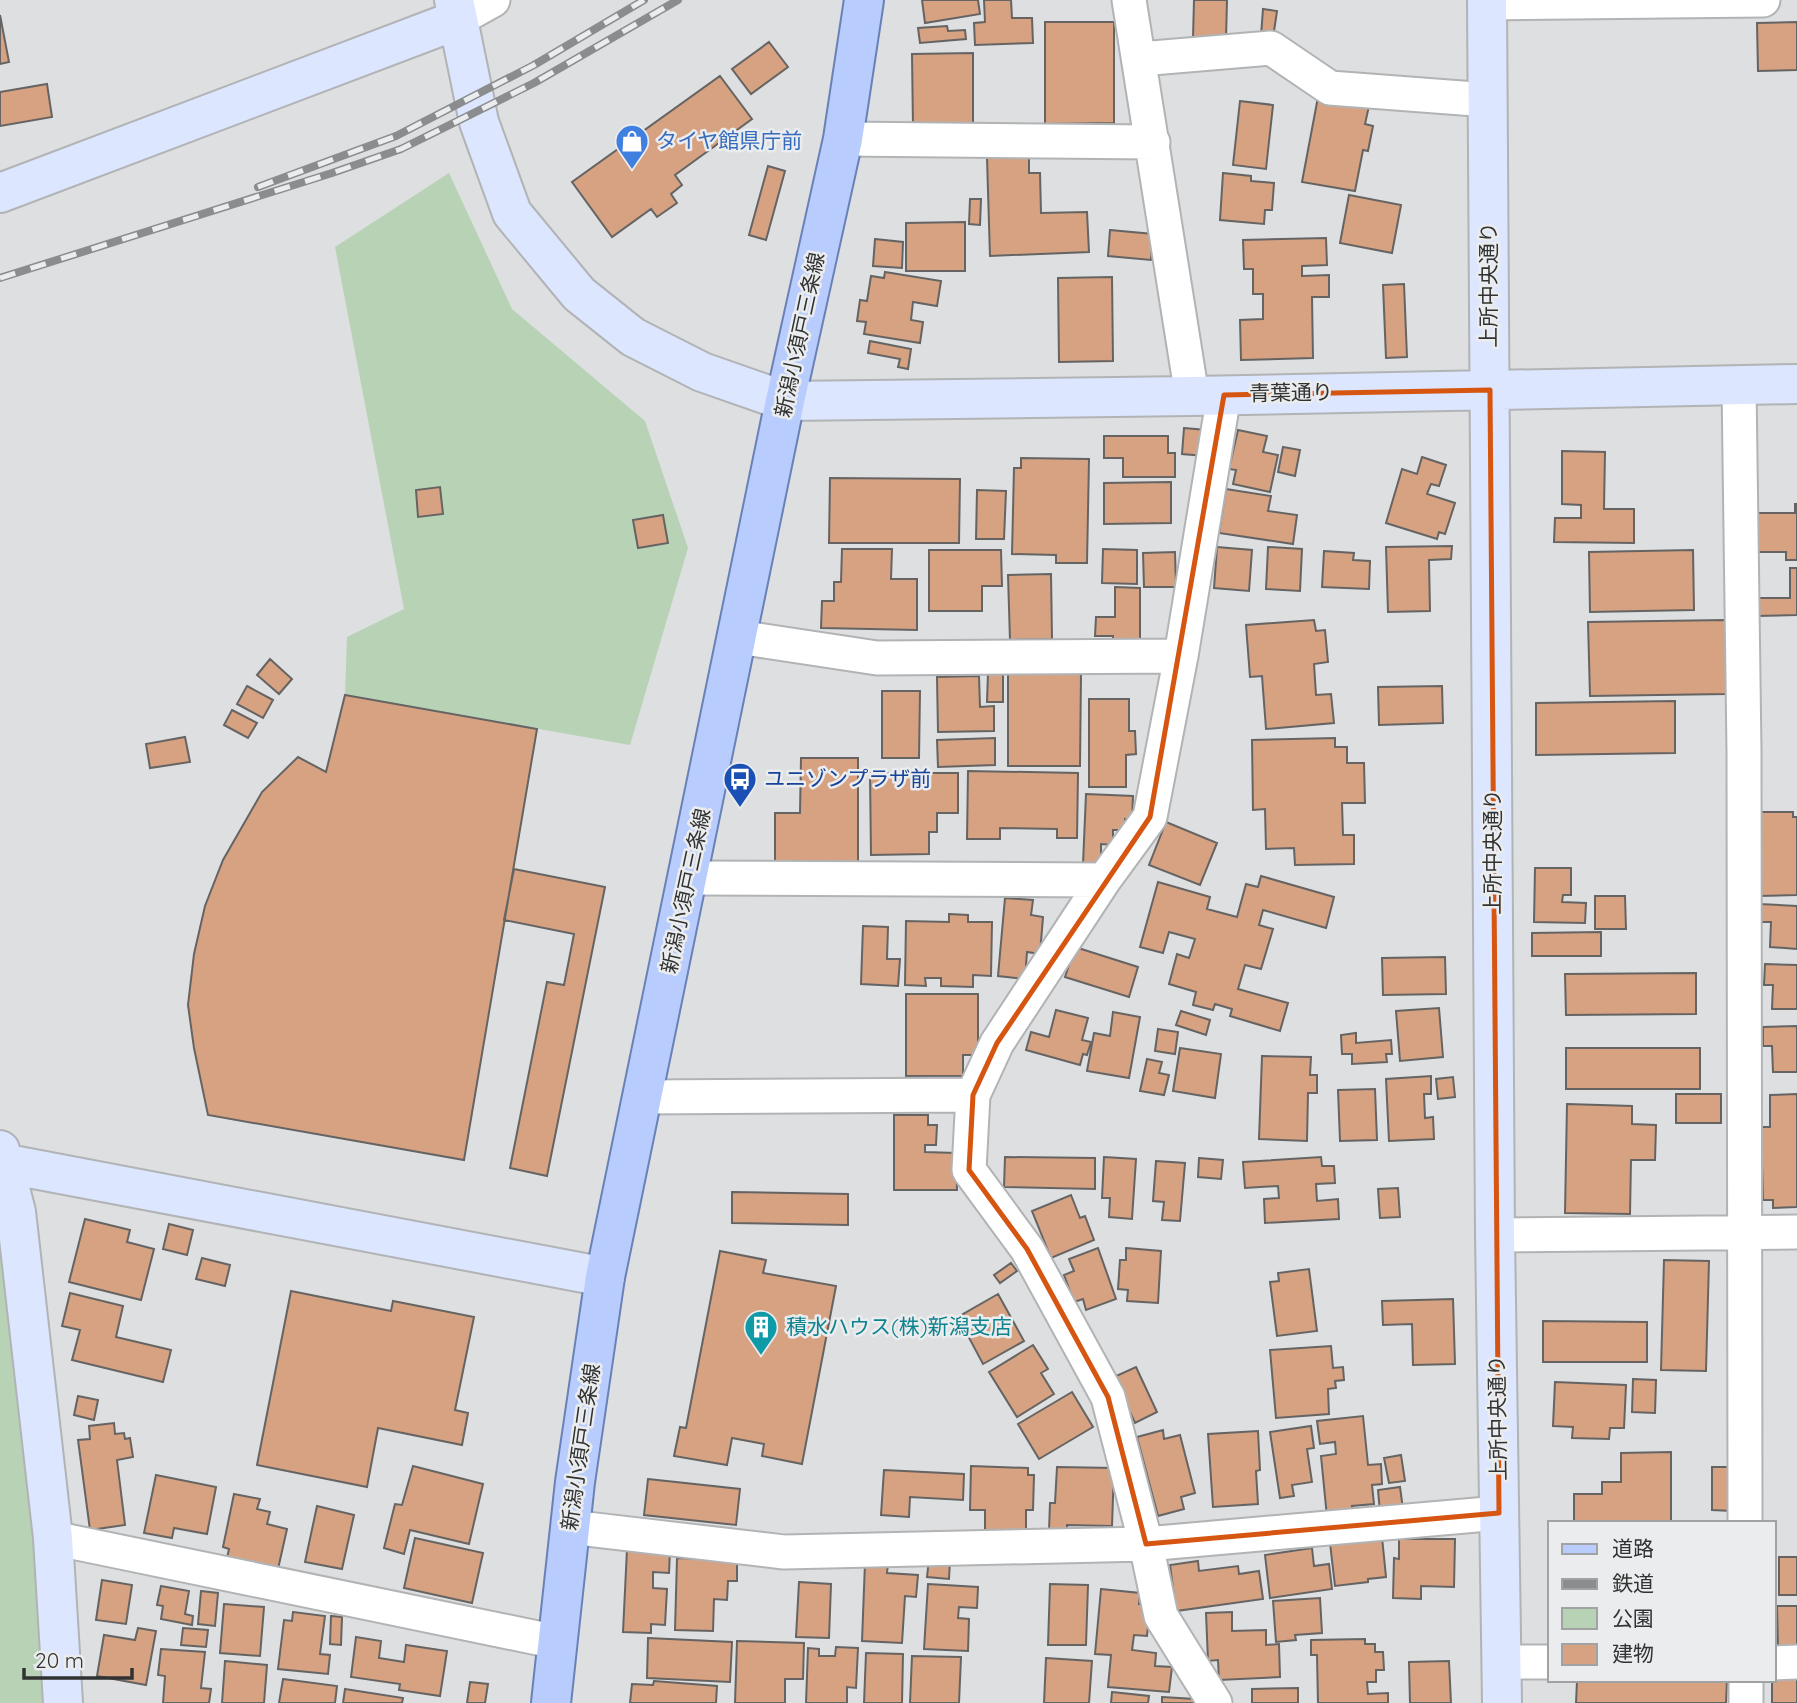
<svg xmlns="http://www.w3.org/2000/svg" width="1797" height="1703" viewBox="0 0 1797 1703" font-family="Quicksand,'Noto Sans JP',sans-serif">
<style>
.green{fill:#b8d2b5}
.building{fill:#d6a282;stroke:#666463;stroke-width:2}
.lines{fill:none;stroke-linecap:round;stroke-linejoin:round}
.street-casing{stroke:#b1b3b5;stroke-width:37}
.secondary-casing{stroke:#b1b3b5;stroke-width:42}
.primary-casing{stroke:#6a81b7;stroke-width:42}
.street{stroke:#fff;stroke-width:33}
.secondary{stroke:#dce6ff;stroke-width:38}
.primary{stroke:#b8cdfe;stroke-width:38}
.rail-casing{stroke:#8a8c8d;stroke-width:8}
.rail{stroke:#ebecee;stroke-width:5;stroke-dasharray:16;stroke-linecap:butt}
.marked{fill:none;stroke:#d65510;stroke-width:5;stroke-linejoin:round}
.labels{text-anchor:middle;stroke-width:5;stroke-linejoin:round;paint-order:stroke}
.shop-label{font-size:21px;fill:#366cbe;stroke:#ebecee;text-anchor:start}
.street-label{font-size:21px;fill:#313232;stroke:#ebecee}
.transit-label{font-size:21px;fill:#164399;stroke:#ebecee;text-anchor:start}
.culture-label{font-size:21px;fill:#0d838f;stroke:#ebecee;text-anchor:start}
</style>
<rect width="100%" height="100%" fill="#dddfe1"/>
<path class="green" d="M449 173 512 309 645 421 688 548 630 745 345 695 347 637 404 609 335 247Z
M0 1231 33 1538 45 1703H0Z"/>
<path class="building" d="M922 0H978L980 14 925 23Z
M984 0H1011L1012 18H1032L1033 43 975 45 974 23 985 22Z
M1194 0H1227L1226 39 1193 38Z
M1263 9 1277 11 1273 38 1261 36Z
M0 15 9 62 0 64Z
M1045 22H1114V123L1045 124Z
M1797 22V70L1758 71 1757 23Z
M947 26 948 31 965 30 966 39 920 43 918 28Z
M769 42 788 67 751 94 732 69Z
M973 53V125L913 126 912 54Z
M720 76 752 119 675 175 682 185 671 194 677 203 657 217 651 209 612 237 572 182Z
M47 84 52 117 0 126V92Z
M1318 97 1369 106 1365 124 1373 126 1368 151 1363 150 1355 191 1302 182Z
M1240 101 1273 105 1266 169 1233 165Z
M1029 157V173H1040L1041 213 1087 212 1089 252 990 256 987 158Z
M768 166 785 171 766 240 749 235Z
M1223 173 1251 176V181L1274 183 1272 210H1265L1264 224 1220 220Z
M1349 195 1401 205 1392 253 1340 243Z
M970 199H981L980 225 969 224Z
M965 222V271H906V223Z
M1110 230 1153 234 1151 260 1108 256Z
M1326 238 1327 265 1302 266V276L1329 275V297H1312L1313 358 1241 360 1240 320 1263 319V294H1253V269H1244L1243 240Z
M875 239 903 242 902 268 873 266Z
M885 272 941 281 937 306 913 302 911 320 923 322 920 343 864 334 866 322 857 321 860 300 867 301 871 276 884 278Z
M1112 277 1113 361 1059 362 1058 278Z
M1404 284 1407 357 1386 358 1383 285Z
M870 341 911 349 908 369 898 367 900 359 868 353Z
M1184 428 1206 430 1204 456 1182 454Z
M1238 430 1267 436 1263 452 1278 455 1270 492 1233 484 1236 470 1229 469Z
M1104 436H1168V453H1175V477H1123V458H1104Z
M1283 447 1300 450 1295 476 1278 472Z
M1562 451 1605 452 1604 509H1634V543L1554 542 1555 518H1581V505L1562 504Z
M1422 457 1446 465 1439 486 1431 484 1427 494 1455 503 1445 534 1439 532 1437 539 1386 523 1402 469 1417 474Z
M1021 458 1089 459 1087 563H1056V555L1012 554 1014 468H1021Z
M830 478 960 479 959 543H829Z
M1171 482V523L1104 524V483Z
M440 487 443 514 418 517 416 490Z
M1226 489 1271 496 1268 511 1297 515 1293 544 1219 533Z
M977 490 1006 491 1004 539H976Z
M1795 504H1797V560H1786V552H1754L1755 513H1795Z
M663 515 668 543 638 548 633 520Z
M1452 546 1451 559 1429 560 1430 611 1388 612 1386 547Z
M1217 547 1252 550 1249 591 1214 588Z
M1268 547 1302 549 1300 591 1266 589Z
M842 549H892L891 579H917V630L821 628 822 601H834V582H841Z
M1103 549 1137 550V584L1102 583Z
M929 550H1001L1002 586H982V611H929Z
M1693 550 1694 610 1590 612 1589 552Z
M1324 551 1354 553 1353 560 1370 561 1369 589 1322 587Z
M1175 552 1176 587H1144L1143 553Z
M1790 568H1797V615L1757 616V598H1790Z
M1051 574 1052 639 1010 640 1008 575Z
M1115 587 1140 588V643H1113V636H1095L1096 617H1115Z
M1314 620 1316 631 1325 630 1328 662 1314 664 1316 695 1331 694 1334 723 1266 729 1262 676 1250 677 1246 625Z
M1726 620 1727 694 1590 696 1588 622Z
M270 659 292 679 279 694 257 675Z
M1003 672V702H987L988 673Z
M1008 673H1081L1080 766H1008Z
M979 676 980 707 994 706V731L938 732 937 677Z
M247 686 273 700 263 718 237 704Z
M1442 686 1443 723 1379 725 1378 687Z
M882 691H920L919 758H882Z
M345 695 537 729 464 1160 208 1115 194 1048 188 1005 194 954 205 906 223 860 262 792 298 757 326 772Z
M1089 699H1129V731H1135L1136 754 1126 755V787H1089Z
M1675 701V753L1536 755V703Z
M232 710 257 723 248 738 224 725Z
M185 737 190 762 150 768 146 744Z
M995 738V765L938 767 937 740Z
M1335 738V747H1347V763H1364L1365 803H1342L1343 835H1354V864L1295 865 1294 848 1266 849 1265 809 1253 810 1252 740Z
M801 758H858V862L775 863V813H800Z
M968 771 1078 773 1077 838H1057V829L1000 828V839H967Z
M870 773H958V813H937V832H929V854L871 855Z
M1086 794 1133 796 1132 820 1125 819V830H1113V845L1101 844V865L1083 864Z
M1758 812H1793V817H1797V895L1759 896Z
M1166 822 1217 843 1200 885 1149 865Z
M1535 868H1571V895H1563L1562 902 1586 903 1585 923 1534 922Z
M514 869 605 887 547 1176 510 1168 547 982 564 985 574 934 504 920Z
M1261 876 1334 897 1326 928 1263 910 1259 925 1273 929 1261 969 1245 965 1238 989 1288 1003 1280 1031 1230 1016 1232 1009 1215 1004 1213 1010 1193 1005 1196 992 1169 984 1177 954 1189 958 1195 939 1169 932 1163 953 1140 947 1158 882 1210 897 1207 909 1237 917 1246 884 1258 887Z
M1595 896H1625L1626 929H1595Z
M1005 898 1033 900 1031 915 1043 917 1040 954 1027 952 1025 979 998 976Z
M1759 904 1797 906V949L1770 947 1771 922H1757Z
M949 914 968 915V922H992L991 976 973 975V987L941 986V978H925L926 986 905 985 906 921 949 922Z
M863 926 888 927 887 959H900L898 986 861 984Z
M1601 932V956H1532V933Z
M1075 947 1138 967 1129 997 1065 977Z
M1445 957 1446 994 1383 995 1382 958Z
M1765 964 1797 965V1009H1772L1773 985H1764Z
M1696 973V1014L1566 1015 1565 974Z
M906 994H978V1055H963V1076H906Z
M1439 1008 1443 1057 1400 1061 1396 1011Z
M1056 1010 1088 1018 1082 1040 1091 1042 1087 1055 1083 1054 1080 1065 1026 1050 1031 1032 1049 1037Z
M1181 1011 1210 1020 1206 1035 1176 1025Z
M1113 1012 1140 1017 1129 1078 1087 1071 1094 1033 1110 1036Z
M1797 1026V1072H1773L1772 1046H1763V1027Z
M1158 1029 1178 1032 1175 1054 1155 1051Z
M1356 1033V1043L1391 1040 1392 1054H1386L1387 1062 1352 1064V1054H1342L1341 1035Z
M1180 1048 1221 1054 1215 1098 1173 1091Z
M1566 1048H1700V1089H1566Z
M1262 1056 1311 1057 1310 1075H1317V1093H1308L1307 1141 1259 1139Z
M1147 1059 1162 1062 1159 1073 1169 1075 1164 1095 1140 1091Z
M1431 1076V1094H1424L1425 1118 1433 1117 1434 1139 1389 1141 1386 1079Z
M1453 1077 1455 1097 1438 1099 1436 1079Z
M1375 1089 1377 1140 1340 1141 1338 1090Z
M1676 1094H1721V1123H1676Z
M1797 1094V1207L1773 1208V1200H1763L1761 1127H1770V1095Z
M1567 1104 1632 1106V1124L1656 1125 1655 1160H1631L1630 1214 1565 1213Z
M894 1115H928V1125H937L936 1145H925V1152L956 1153 957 1190H894Z
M1005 1157 1095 1158V1189L1004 1187Z
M1104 1157 1136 1159 1132 1219 1109 1217 1110 1198H1102Z
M1321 1157 1322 1166H1334L1335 1183 1316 1184 1317 1201 1338 1199 1339 1219 1265 1223 1264 1199 1279 1198 1278 1186 1245 1188 1243 1162Z
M1199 1158 1223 1160 1221 1179 1198 1177Z
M1156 1161 1185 1163 1180 1221 1162 1220 1164 1202 1153 1201Z
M1398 1188 1400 1217 1380 1218 1378 1189Z
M732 1192 848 1194V1225L732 1223Z
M1071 1195 1080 1218 1085 1216 1094 1240 1051 1258 1032 1211Z
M85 1219 130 1230 127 1242 154 1249 141 1300 69 1282Z
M169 1224 193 1230 187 1255 163 1249Z
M1098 1248 1116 1299 1086 1310 1083 1299 1074 1302 1064 1275 1074 1271 1069 1259Z
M1126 1248 1161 1251 1158 1303 1127 1301 1128 1290 1118 1289 1120 1260H1126Z
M720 1251 766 1260 763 1273 836 1286 802 1464 762 1456 764 1444 732 1438 727 1465 674 1456 680 1427 686 1428Z
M202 1258 230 1265 225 1286 196 1279Z
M1664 1260 1709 1261 1706 1371 1661 1370Z
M1011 1263 1017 1271 1000 1283 994 1275Z
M1309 1269 1317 1331 1277 1336 1270 1282 1279 1281 1278 1273Z
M291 1291 391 1311 393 1301 474 1317 455 1410 468 1413 462 1445 378 1428 367 1487 257 1465Z
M70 1293 123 1306 116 1337 171 1350 163 1382 72 1360 80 1330 62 1326Z
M998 1294 1024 1341 983 1364 958 1317Z
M1453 1299 1455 1364 1413 1365 1412 1324 1383 1325 1382 1301Z
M1543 1321 1647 1322V1362H1543Z
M1033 1345 1048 1369 1041 1373 1054 1394 1017 1417 989 1372Z
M1331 1346 1333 1368 1343 1367 1344 1380 1335 1381 1336 1388 1328 1389 1329 1414 1276 1418 1270 1350Z
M1136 1367 1157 1412 1135 1423 1114 1377Z
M1633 1379 1656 1380 1655 1413 1632 1412Z
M1555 1382 1626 1385 1624 1428H1610L1609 1439 1572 1438 1573 1427 1553 1426Z
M1072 1392 1093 1427 1039 1459 1018 1424Z
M78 1396 98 1400 94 1420 74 1415Z
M1363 1416 1368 1465 1381 1464 1382 1484 1372 1485 1374 1504 1352 1506 1353 1515 1327 1517 1321 1456 1336 1454 1335 1442 1320 1444 1317 1421Z
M114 1423 115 1434 124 1433 125 1439 130 1438 133 1457 117 1460 125 1525 90 1530 78 1440 90 1439 89 1426Z
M1311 1426 1314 1448 1307 1449 1312 1482 1292 1485 1294 1496 1280 1498 1270 1432Z
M1163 1430 1164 1439 1180 1435 1195 1493 1181 1497 1184 1509 1158 1516 1137 1437Z
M1258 1431 1260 1470 1256 1471 1258 1504 1213 1507 1208 1434Z
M1671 1452V1523H1574V1494H1602V1482H1621V1453Z
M1401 1455 1405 1481 1389 1483 1384 1458Z
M413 1466 483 1484 469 1544 410 1530 404 1554 384 1548 395 1504 402 1505Z
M971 1466 1028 1468V1475H1034L1033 1510H1026V1531L985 1530V1510H970Z
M1057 1467 1114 1468 1112 1526 1067 1525V1531H1049L1050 1503H1055Z
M1712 1467H1732V1511L1712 1510Z
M884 1470 964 1474 963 1500 910 1497 909 1517 881 1515Z
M156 1475 216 1487 207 1534 174 1528 172 1538 144 1533Z
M648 1479 740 1489 736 1525 644 1515Z
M1400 1487 1403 1509 1380 1512 1378 1490Z
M234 1494 260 1499 257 1509 270 1512 267 1524 287 1529 278 1569 227 1558 229 1549 223 1547Z
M317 1506 354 1515 342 1569 305 1562Z
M1382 1537 1386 1577 1368 1579V1582L1335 1586 1330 1543Z
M415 1538 483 1553 472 1603 404 1588Z
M1399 1539H1455L1454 1587 1421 1586V1599L1393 1598 1394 1558 1399 1559Z
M1312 1548 1314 1566 1329 1564 1332 1589 1270 1598 1265 1555Z
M627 1549 670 1551 669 1573 653 1572V1588L667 1589 665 1625 651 1624V1633L623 1632Z
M1779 1557H1797V1595H1779Z
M677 1558 737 1560V1581H728L727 1600 714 1599 713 1631 675 1630Z
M929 1559 950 1561 949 1579 927 1577Z
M1198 1561 1199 1571 1238 1566 1239 1574 1259 1571 1263 1599 1176 1611 1170 1565Z
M865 1563 888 1564 887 1573 918 1575 916 1597 905 1596 902 1643 862 1641Z
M102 1580 132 1585 126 1624 96 1620Z
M799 1582 831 1584 829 1638 796 1637Z
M928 1584 978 1587 977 1608 959 1607 958 1618 969 1619 968 1651 924 1649Z
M1050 1584 1088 1585 1086 1645H1048Z
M161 1586 189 1591 185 1614 193 1616 192 1625 161 1619 163 1606 157 1605Z
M1101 1589 1140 1593 1139 1604 1150 1605 1147 1636 1134 1635 1132 1650 1156 1653 1155 1666 1172 1667 1169 1692 1108 1687 1111 1655 1095 1654Z
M201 1591 218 1593 215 1626 198 1624Z
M1320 1598 1322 1633 1295 1635 1296 1640 1276 1642 1273 1601Z
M224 1604 264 1607 260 1656 220 1653Z
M1777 1606H1797V1647L1778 1648Z
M293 1612 325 1616 320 1654 330 1655 328 1674 278 1669 284 1620 292 1621Z
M1232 1612V1631L1266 1630V1645L1279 1644 1280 1677 1219 1680 1218 1660 1208 1661 1206 1613Z
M331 1616 342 1617 341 1645 330 1644Z
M138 1628 156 1631 146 1685 97 1676 104 1635 135 1640Z
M183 1628 208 1630 206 1647 181 1645Z
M356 1637 381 1641 379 1658 404 1662 406 1645 447 1651 440 1696 399 1690 400 1684 351 1677Z
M648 1638 732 1642 730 1682 647 1678Z
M1365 1639V1644H1375V1652H1383L1384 1670H1376V1682H1367L1368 1694 1388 1693V1703H1318L1317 1655H1311V1640Z
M737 1641 804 1643 803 1679H785V1703H735Z
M836 1647 858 1648 856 1688 847 1687V1703H806L808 1648 819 1649V1656H835Z
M161 1649 205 1652 201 1688 211 1689 209 1703H163L165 1676 158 1675Z
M866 1653 903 1654 902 1703H864Z
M912 1656 961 1657 959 1703H910Z
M1046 1658 1092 1661 1089 1703H1044Z
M225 1661 267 1665 264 1703H222Z
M1449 1661 1451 1703H1410L1409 1662Z
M1774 1674H1797V1703H1772V1680H1774Z
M283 1679 337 1686 335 1703H279Z
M1588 1680H1727L1726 1703H1576L1577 1681Z
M654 1681 717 1686 716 1703H630L632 1684 653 1685Z
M470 1682 488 1684 485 1703H467Z
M1298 1688V1703H1252V1689Z
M345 1689 403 1698 402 1703H343Z
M1112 1692 1149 1696 1148 1703H1111Z
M1162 1697 1195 1699V1703H1162Z"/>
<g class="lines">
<defs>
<path id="street" d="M1129 0 1192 396
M1487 3 1763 0
M457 20 493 0
M1140 59 1271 48 1330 88 1488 100
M843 139 1153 142
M1739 385 1744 751 1745 1523
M738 637 877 658 1181 656
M689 878 1104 880
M642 1097 973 1095
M1495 1235 1797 1232
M570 1527 784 1552 1146 1544 1499 1513
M53 1538 557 1642
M1502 1662H1550
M1774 1663 1797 1662
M1215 1703 1161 1616 1146 1544 1108 1397 1027 1249 969 1170 973 1095 997 1043 1104 880 1150 817 1181 656 1224 395
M1746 1703V1680"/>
<path id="secondary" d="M454 0 479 122 512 213 579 294 633 337 702 372 785 401 1192 396 1797 384
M1487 0 1495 1235 1502 1703
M0 193 457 20
M0 1150 16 1212 53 1538 63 1703
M2 1163 605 1277"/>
<path id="primary" d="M551 1703 575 1482 605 1277 785 401 843 139 864 0"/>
</defs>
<use href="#street" class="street-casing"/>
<use href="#secondary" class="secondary-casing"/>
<use href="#primary" class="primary-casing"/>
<use href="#street" class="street"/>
<use href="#secondary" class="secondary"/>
<use href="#primary" class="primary"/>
<defs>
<path id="rail" d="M258 187 396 136 534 65 644 0
M0 278 332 173 401 149 534 83 678 0"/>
</defs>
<use href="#rail" class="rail-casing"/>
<use href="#rail" class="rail"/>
</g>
<path class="marked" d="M1490 390 1499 1513 1146 1544 1108 1397 1027 1249 969 1170 973 1095 997 1043 1150 817 1224 395Z"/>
<defs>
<symbol id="shop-pin" viewBox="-11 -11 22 30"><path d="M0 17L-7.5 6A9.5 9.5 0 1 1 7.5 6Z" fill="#3f7fe0" stroke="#ebecee"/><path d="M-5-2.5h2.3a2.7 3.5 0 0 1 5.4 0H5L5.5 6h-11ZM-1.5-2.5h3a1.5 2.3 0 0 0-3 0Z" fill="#fff"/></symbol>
<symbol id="bus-pin" viewBox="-11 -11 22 30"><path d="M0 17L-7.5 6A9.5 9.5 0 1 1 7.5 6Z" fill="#1a4fb4" stroke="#ebecee"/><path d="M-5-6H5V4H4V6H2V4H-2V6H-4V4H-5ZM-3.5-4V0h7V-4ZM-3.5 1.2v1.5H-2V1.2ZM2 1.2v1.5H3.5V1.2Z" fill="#fff"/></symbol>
<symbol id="building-pin" viewBox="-11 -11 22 30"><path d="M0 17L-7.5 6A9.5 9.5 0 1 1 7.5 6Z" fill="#0f9aa8" stroke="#ebecee"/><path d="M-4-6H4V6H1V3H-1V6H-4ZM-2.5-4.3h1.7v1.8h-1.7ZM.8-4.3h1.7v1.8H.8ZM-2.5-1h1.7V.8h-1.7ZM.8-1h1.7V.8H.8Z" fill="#fff"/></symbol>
</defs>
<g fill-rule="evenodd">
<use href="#shop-pin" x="613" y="122" width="38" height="52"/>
<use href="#bus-pin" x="721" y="760" width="38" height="52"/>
<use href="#building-pin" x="742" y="1308" width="38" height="52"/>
</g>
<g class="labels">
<g class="shop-label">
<text x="656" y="148">タイヤ館県庁前</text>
</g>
<g class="street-label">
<text transform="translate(1489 285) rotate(-90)" y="7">上所中央通り</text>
<text transform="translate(800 335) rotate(-78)" y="7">新潟小須戸三条線</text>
<text transform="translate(1291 393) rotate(-1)" y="7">青葉通り</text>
<text transform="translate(1493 852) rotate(-90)" y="7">上所中央通り</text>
<text transform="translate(686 891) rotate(-78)" y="7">新潟小須戸三条線</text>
<text transform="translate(1498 1418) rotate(-91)" y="7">上所中央通り</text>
<text transform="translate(581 1447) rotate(-82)" y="7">新潟小須戸三条線</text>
</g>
<g class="transit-label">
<text x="764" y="786">ユニゾンプラザ前</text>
</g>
<g class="culture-label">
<text x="786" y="1334">積水ハウス(株)新潟支店</text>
</g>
</g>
<rect x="1548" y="1521" width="228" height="161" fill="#ebecee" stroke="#a1a2a3" stroke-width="2"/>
<rect x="1562" y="1544" width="35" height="10" fill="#b8cdfe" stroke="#a1a2a3" stroke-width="2"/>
<text x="1612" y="1556" font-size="21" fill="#313232">道路</text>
<rect x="1562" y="1579" width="35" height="10" fill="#8a8c8d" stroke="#a1a2a3" stroke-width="2"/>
<text x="1612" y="1591" font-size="21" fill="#313232">鉄道</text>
<rect x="1562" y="1608" width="35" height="21" fill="#b8d2b5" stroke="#a1a2a3" stroke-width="2"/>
<text x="1612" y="1626" font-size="21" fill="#313232">公園</text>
<rect x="1562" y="1644" width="35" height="21" fill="#d6a282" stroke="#a1a2a3" stroke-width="2"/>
<text x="1612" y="1661" font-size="21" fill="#313232">建物</text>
<path d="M24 1668v10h108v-10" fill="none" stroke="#313232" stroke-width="3.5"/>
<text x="35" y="1668" font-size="21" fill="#313232" stroke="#ebecee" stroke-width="5" paint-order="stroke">20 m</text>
</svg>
